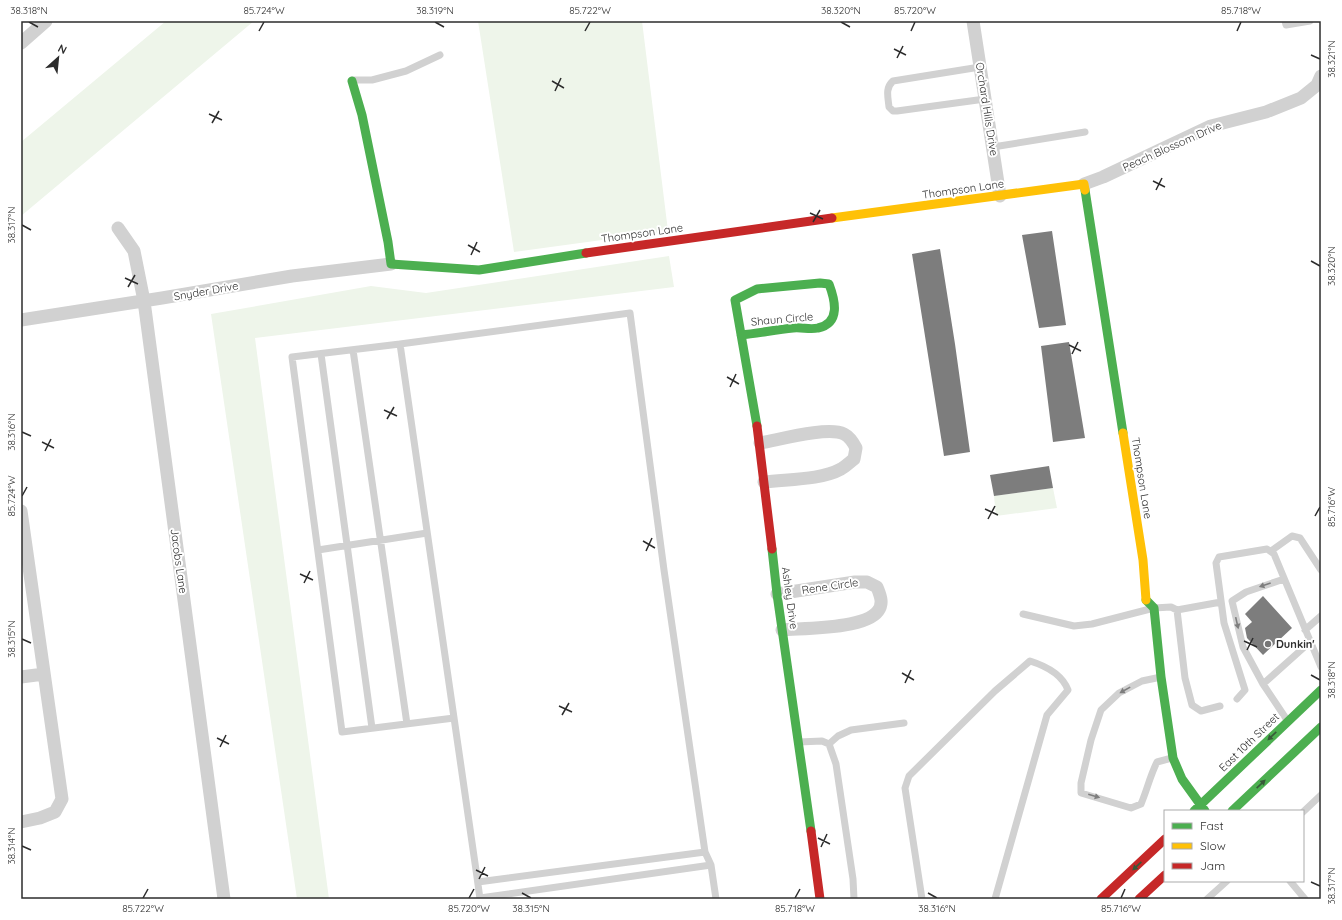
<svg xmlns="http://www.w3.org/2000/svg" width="1342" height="920" viewBox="0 0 1342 920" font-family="Quicksand,sans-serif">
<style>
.green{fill:#eef5ea}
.building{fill:#7d7d7d}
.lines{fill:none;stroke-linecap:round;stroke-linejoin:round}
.lane{stroke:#d1d1d1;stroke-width:7}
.street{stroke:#d1d1d1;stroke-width:13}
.fast{stroke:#4caf50;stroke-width:9}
.slow{stroke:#ffc107;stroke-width:9}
.jam{stroke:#c62828;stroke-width:9}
.oneway{fill:#7e7e7e}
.oneway2{fill:#375a39}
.ticks{fill:none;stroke:#2c2c2c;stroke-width:1.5}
.poi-dot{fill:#767676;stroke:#fff;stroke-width:1.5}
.labels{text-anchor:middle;stroke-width:4;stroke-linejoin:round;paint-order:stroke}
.street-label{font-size:11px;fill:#2c2c2c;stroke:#fff}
.poi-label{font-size:11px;font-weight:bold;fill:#2c2c2c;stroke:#fff;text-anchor:start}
.neatline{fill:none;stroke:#2c2c2c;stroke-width:1.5}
.ticks-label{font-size:10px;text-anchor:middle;fill:#2c2c2c}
</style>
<rect width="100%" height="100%" fill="#fff"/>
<path class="green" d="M166 21H254L21 216V142Z
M478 21H642L668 231 514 252Z
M669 256 674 287 255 338 329 899H297L211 314 371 286 426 293Z
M1053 488 1057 508 996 516 994 496Z"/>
<path class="building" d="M1052 231 1066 325 1039 328 1022 235Z
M940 249 955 344 970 452 944 456 912 254Z
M1069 342 1085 438 1053 442 1041 346Z
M1049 466 1053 488 994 496 990 475Z
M1263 596 1292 628 1263 655 1247 638 1245 628 1252 622 1245 614Z"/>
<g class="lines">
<path class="lane" d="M1285 21 1286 25 1310 21
M980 67 893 81C885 88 888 97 889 107L893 111H897L985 99
M352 80H372L406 71 440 55
M993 147 1085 132
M400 344 292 357 342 732 454 718
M353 350 407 724
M321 354 372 728
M318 550 427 533
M1271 551 1292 536 1300 538 1321 570
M1284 579 1246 592 1232 601 1243 647 1263 684 1287 720
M1177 610 1221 602
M1023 614 1074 626 1092 624 1154 608 1171 607 1177 610 1185 678 1192 705 1201 711 1220 706
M1305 630 1321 616
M1161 677 1142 681 1119 693 1101 710 1091 740 1081 783V793L1131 808 1141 804C1147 790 1150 776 1157 762L1172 758
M1263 684 1310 642
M1237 699 1245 690 1224 623 1216 563 1219 557 1267 549 1274 554 1321 667
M799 742 822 741 829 744 836 764 853 879 854 899
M829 744 838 736 851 730 904 723
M1303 812 1321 795
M705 852 711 865 716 899
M1290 881 1305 899
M478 882 705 852 664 570 630 313 400 344 477 877 480 899
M480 898 711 865
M922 899 905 788 909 776 995 691 1030 661C1046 666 1062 674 1068 690L1047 715 995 899
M1207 899 1227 881"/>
<path class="street" d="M973 21 1000 196
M21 43 46 21
M1084 184 1103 177 1211 126 1266 112 1301 98 1317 85 1321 76
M118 228 134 251 144 301 224 899
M21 320 162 298 292 276 391 264
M760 443C778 440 828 426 844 434 850 437 853 442 856 448L854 459C850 462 846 466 841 469 821 480 788 479 764 482
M21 511 62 799 55 812 40 818 21 822
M777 594 855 582H867L877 587C880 595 884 603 878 611 865 629 804 628 782 630
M21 677 44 674"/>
<path class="fast" d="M352 81 362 115 388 242 391 264 479 270 586 253
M1085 190 1123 433
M741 335C758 333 776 330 793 328 802 327 810 330 818 328 841 323 835 300 829 284L820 283 757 289 735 300 757 426
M772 549 777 594 811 831
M1146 600 1154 608 1161 677 1173 758 1182 779 1205 811
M1194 811 1321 690
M1232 811 1321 727"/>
<path class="slow" d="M832 218 1084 184 1085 190
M1123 433 1143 560 1146 600"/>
<path class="jam" d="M586 253 832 218
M757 426 772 549
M811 831 820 899
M1101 899 1165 839
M1139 899 1165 875"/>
</g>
<defs><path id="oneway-solid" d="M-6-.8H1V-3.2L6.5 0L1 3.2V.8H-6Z"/></defs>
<g class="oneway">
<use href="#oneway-solid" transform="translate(1265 585) rotate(161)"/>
<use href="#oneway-solid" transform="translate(1237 623) rotate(77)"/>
<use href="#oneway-solid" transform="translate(1125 690) rotate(151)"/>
<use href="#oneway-solid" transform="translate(1094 796) rotate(16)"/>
</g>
<g class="oneway2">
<use href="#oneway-solid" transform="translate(1272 736) rotate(136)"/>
<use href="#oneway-solid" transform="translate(1261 784) rotate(-43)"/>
<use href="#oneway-solid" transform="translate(1137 866) rotate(137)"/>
</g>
<path class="ticks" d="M29 22 38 27M435 22 444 27M841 22 850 27M259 31 264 22M585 31 590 22M911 31 915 22M1237 31 1241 22M894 49 906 55M1311 55 1320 59M897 58 903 46M552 81 564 88M555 91 561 78M209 114 222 120M212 123 219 111M1153 181 1165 187M1156 190 1162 178M810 213 823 219M813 222 820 210M22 225 31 230M468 245 480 252M471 255 477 242M1311 261 1320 266M125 278 138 284M128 287 135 275M1069 345 1081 351M1072 354 1078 342M727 377 739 384M730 387 736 374M384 410 397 416M387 419 394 407M22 432 31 436M42 442 54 448M45 451 51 439M22 496 27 487M985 509 998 515M1315 516 1320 507M988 519 995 506M643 541 655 548M646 551 652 538M300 574 313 580M304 583 310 571M22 639 31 643M1244 641 1257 647M1247 650 1253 638M902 673 914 680M1311 675 1320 680M905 683 911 670M559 706 572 712M562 715 569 703M217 738 229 744M220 747 226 735M818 838 830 844M22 846 31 850M821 847 827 834M476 870 488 876M479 879 485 867M1311 882 1320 886M522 893 531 898M928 893 937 898M143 898 148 889M469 898 474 889M795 898 800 889M1121 898 1125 889"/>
<circle class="poi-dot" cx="1268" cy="644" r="4"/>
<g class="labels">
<g class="street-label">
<text transform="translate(987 109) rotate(81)" y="4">Orchard Hills Drive</text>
<text transform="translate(1172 146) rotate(-24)" y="4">Peach Blossom Drive</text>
<text transform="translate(963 189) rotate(-8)" y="4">Thompson Lane</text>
<text transform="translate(642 233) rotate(-8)" y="4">Thompson Lane</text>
<text transform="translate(206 291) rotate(-10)" y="4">Snyder Drive</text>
<text transform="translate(782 319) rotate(-5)" y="4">Shaun Circle</text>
<text transform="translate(1142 478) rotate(81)" y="4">Thompson Lane</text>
<text transform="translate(179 561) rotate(82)" y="4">Jacobs Lane</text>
<text transform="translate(830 586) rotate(-8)" y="4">Rene Circle</text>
<text transform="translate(790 598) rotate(82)" y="4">Ashley Drive</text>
<text transform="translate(1249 742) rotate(-44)" y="4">East 10th Street</text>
</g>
<g class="poi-label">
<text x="1276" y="648">Dunkin'</text>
</g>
</g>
<rect width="1342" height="920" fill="none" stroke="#ffffff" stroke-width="44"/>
<rect x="1164" y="810" width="140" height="72" fill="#ffffff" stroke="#ababab"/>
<rect x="1172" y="823" width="20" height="6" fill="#4caf50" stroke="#ababab"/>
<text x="1200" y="830" font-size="12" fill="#2c2c2c">Fast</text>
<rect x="1172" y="843" width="20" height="6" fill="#ffc107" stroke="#ababab"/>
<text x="1200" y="850" font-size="12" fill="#2c2c2c">Slow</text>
<rect x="1172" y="863" width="20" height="6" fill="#c62828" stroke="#ababab"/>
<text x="1200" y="870" font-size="12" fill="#2c2c2c">Jam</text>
<g transform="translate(58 58) rotate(27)" stroke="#ffffff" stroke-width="3" paint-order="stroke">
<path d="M0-3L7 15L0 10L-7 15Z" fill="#2c2c2c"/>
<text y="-6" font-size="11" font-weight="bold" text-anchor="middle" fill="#2c2c2c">N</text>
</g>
<rect x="22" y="22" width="1298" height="876" class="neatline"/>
<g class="ticks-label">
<text x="29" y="14">38.318°N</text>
<text x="264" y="14">85.724°W</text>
<text x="435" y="14">38.319°N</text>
<text x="590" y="14">85.722°W</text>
<text x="841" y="14">38.320°N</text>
<text x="915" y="14">85.720°W</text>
<text x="1241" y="14">85.718°W</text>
<text transform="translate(1331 59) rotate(-90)" y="4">38.321°N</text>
<text transform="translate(11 225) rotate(-90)" y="4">38.317°N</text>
<text transform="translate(1331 266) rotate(-90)" y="4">38.320°N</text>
<text transform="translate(11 432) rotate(-90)" y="4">38.316°N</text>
<text transform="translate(11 496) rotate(-90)" y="4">85.724°W</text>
<text transform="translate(1331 507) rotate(-90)" y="4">85.716°W</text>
<text transform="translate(11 639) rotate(-90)" y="4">38.315°N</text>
<text transform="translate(1331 680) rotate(-90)" y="4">38.318°N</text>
<text transform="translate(11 846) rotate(-90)" y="4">38.314°N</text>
<text transform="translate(1331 886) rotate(-90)" y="4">38.317°N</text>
<text x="143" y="912">85.722°W</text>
<text x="469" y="912">85.720°W</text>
<text x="531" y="912">38.315°N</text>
<text x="795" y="912">85.718°W</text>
<text x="937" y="912">38.316°N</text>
<text x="1121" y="912">85.716°W</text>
</g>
</svg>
